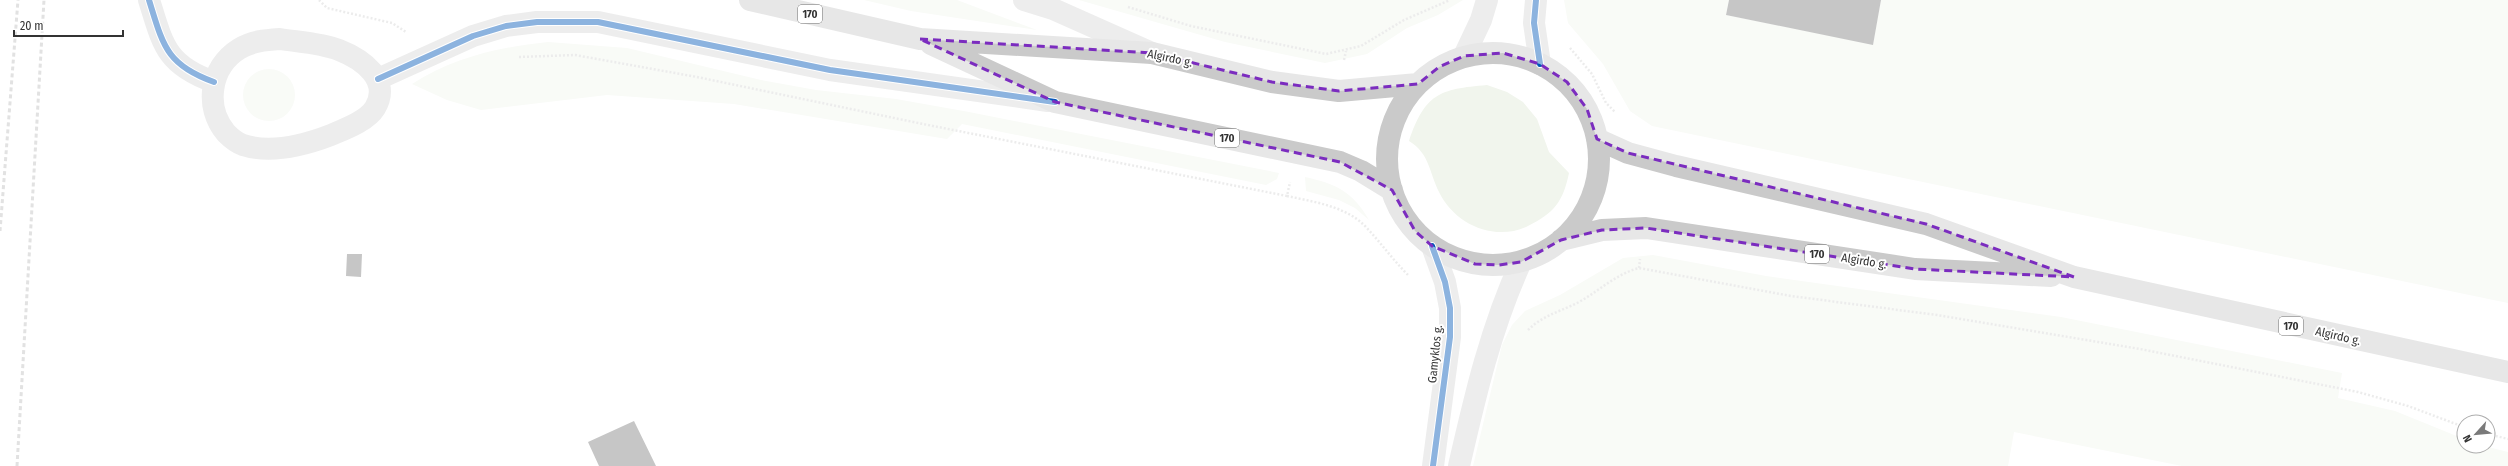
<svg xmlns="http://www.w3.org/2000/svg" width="2508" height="466" viewBox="0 0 2508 466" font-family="'Fira Sans Condensed',sans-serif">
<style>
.green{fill:#f1f5ed}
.building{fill:#818181}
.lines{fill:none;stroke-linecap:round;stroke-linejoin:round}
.path{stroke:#d6d6d6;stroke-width:2.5;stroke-dasharray:2 2;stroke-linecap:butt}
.minor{stroke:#d7d7d7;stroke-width:22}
.major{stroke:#cacaca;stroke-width:22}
.rail{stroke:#bebebe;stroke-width:3;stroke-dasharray:4 3;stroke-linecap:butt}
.cycleway-casing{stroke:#fff;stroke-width:8}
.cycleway{stroke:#0057b8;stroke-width:6}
.marked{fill:none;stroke:#7b2cbf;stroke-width:3;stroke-dasharray:8 5;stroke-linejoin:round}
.labels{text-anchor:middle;stroke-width:4;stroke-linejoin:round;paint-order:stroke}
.shield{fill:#fff;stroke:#707070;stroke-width:1}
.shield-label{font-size:11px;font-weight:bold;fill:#333}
.street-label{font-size:12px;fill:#333;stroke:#fff}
</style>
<rect width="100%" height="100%" fill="#fff"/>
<path class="green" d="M864 0H957L1037 30 911 11Z
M1079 0H1463L1438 15 1407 28 1367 54 1325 63 1225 42Z
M1564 0H1729L1726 15 1873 44 1881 0H2508V303L1652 126 1630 111 1603 64 1568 23Z
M548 42 627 48 761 80 816 90 896 99 969 112 1279 173 1277 179 1266 185 962 124 947 139 734 104 607 95 481 110 447 100 412 84C454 57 500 47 548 42Z
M243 95a26 26 0 1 1 52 0a26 26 0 1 1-52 0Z
M1487 85 1507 92 1523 102 1537 119 1549 152 1569 173C1563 202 1554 213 1528 226 1495 242 1455 225 1439 192 1429 172 1430 154 1409 141 1425 94 1439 89 1487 85Z
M1305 177C1336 184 1352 191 1369 220L1355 208 1339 200 1306 191Z
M1653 255 1766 276 2061 317 2342 373 2338 398 2395 411 2464 439V446H2484L2508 452V466H2182L2014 432 2008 466H1473L1502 345 1512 325 1525 311 1560 295 1623 258Z"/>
<path class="building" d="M1729 0H1881L1873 45 1726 15Z
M347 254H362L361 277 346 276Z
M634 421 656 466H599L588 442Z"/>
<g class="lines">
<path class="path" d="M319 0 327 8 392 23 406 32
M1128 7 1191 26 1326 54 1361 46 1404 20 1450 0
M1570 48 1592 74 1606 103 1615 112
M519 57 575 55 697 77 923 124 1287 196 1290 182
M1344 60 1346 51
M1287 196C1314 202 1346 206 1366 227 1381 243 1393 260 1409 276
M1639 268 1640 259
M1528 330C1543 315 1562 311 1579 302 1599 291 1616 274 1639 268L1791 296 1937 315 2140 349 2358 392 2408 406 2464 427
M2488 434 2508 439"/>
<path class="minor" d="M149 0C163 45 166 65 214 82
M1024 0 1053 9 1152 53
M1536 0 1534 23 1540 64
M280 39C299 42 321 43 339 50 362 59 392 80 375 108 367 121 345 129 331 135 305 145 271 154 243 145 237 143 230 137 226 133 204 107 210 67 239 49 252 41 265 40 280 39Z
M1464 56 1481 20 1487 0
M378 79 473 36 506 26 537 22H598L830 70 1048 101
M1432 246 1445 282 1450 308V337L1433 466
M1459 466C1475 396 1491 327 1521 262"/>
<path class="major" d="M750 0 920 39 1152 53 1272 82 1339 91 1418 84
M931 44 1055 102 1340 162 1361 171 1392 190
M1387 159a106 106 0 1 1 212 0a106 106 0 1 1-212 0Z
M1597 139 1628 153 1676 166 1926 224 2074 277 2508 372
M1561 240 1602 230 1646 228 1915 269 2051 276"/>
<path class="rail" d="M0 231 18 0
M17 466 44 0"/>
<defs>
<path id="cycleway" d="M149 0C163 45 166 65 214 82
M1536 0 1534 23 1540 64
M378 79 473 36 506 26 537 22H598L830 70 1055 102
M1432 246 1445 282 1450 308V337L1433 466"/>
</defs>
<use href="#cycleway" class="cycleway-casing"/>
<use href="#cycleway" class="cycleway"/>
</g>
<path d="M0 0H2508V466H0ZM920 39 1152 53 1272 82 1339 91 1418 84 1439 67 1464 56 1503 53 1540 64 1567 82 1587 109 1597 139 1628 153 1926 224 2074 277 1915 269 1646 228 1602 230 1561 240 1521 262 1499 265 1475 264 1432 246 1415 231 1392 190 1340 162 1055 102Z" fill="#fff" fill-opacity=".55" fill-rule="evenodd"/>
<path class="marked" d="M920 39 1152 53 1272 82 1339 91 1418 84 1439 67 1464 56 1503 53 1540 64 1567 82 1587 109 1597 139 1628 153 1926 224 2074 277 1915 269 1646 228 1602 230 1561 240 1521 262 1499 265 1475 264 1432 246 1415 231 1392 190 1340 162 1055 102Z"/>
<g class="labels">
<g class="shield">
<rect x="798" y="5" width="24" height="18" rx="3"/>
<rect x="1215" y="129" width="24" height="18" rx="3"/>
<rect x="1805" y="245" width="24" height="18" rx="3"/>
<rect x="2279" y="317" width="24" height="18" rx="3"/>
</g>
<g class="shield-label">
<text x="810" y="18">170</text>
<text x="1227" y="142">170</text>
<text x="1817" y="258">170</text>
<text x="2291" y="330">170</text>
</g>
<g class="street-label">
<text transform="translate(1170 58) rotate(12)" y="4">Algirdo g.</text>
<text transform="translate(1864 261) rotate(9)" y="4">Algirdo g.</text>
<text transform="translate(2338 336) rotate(13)" y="4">Algirdo g.</text>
<text transform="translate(1435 354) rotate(-84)" y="4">Gamyklos g.</text>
</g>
</g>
<g transform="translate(2476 434) rotate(243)"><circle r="19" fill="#ffffff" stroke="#adadad"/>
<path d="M0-3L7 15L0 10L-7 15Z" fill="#7a7a7a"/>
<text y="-6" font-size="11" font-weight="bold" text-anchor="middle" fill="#333333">N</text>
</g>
<path d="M14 30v6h109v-6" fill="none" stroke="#333333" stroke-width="2"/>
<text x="20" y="30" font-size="12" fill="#333333" stroke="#ffffff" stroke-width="3" paint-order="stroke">20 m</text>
</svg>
